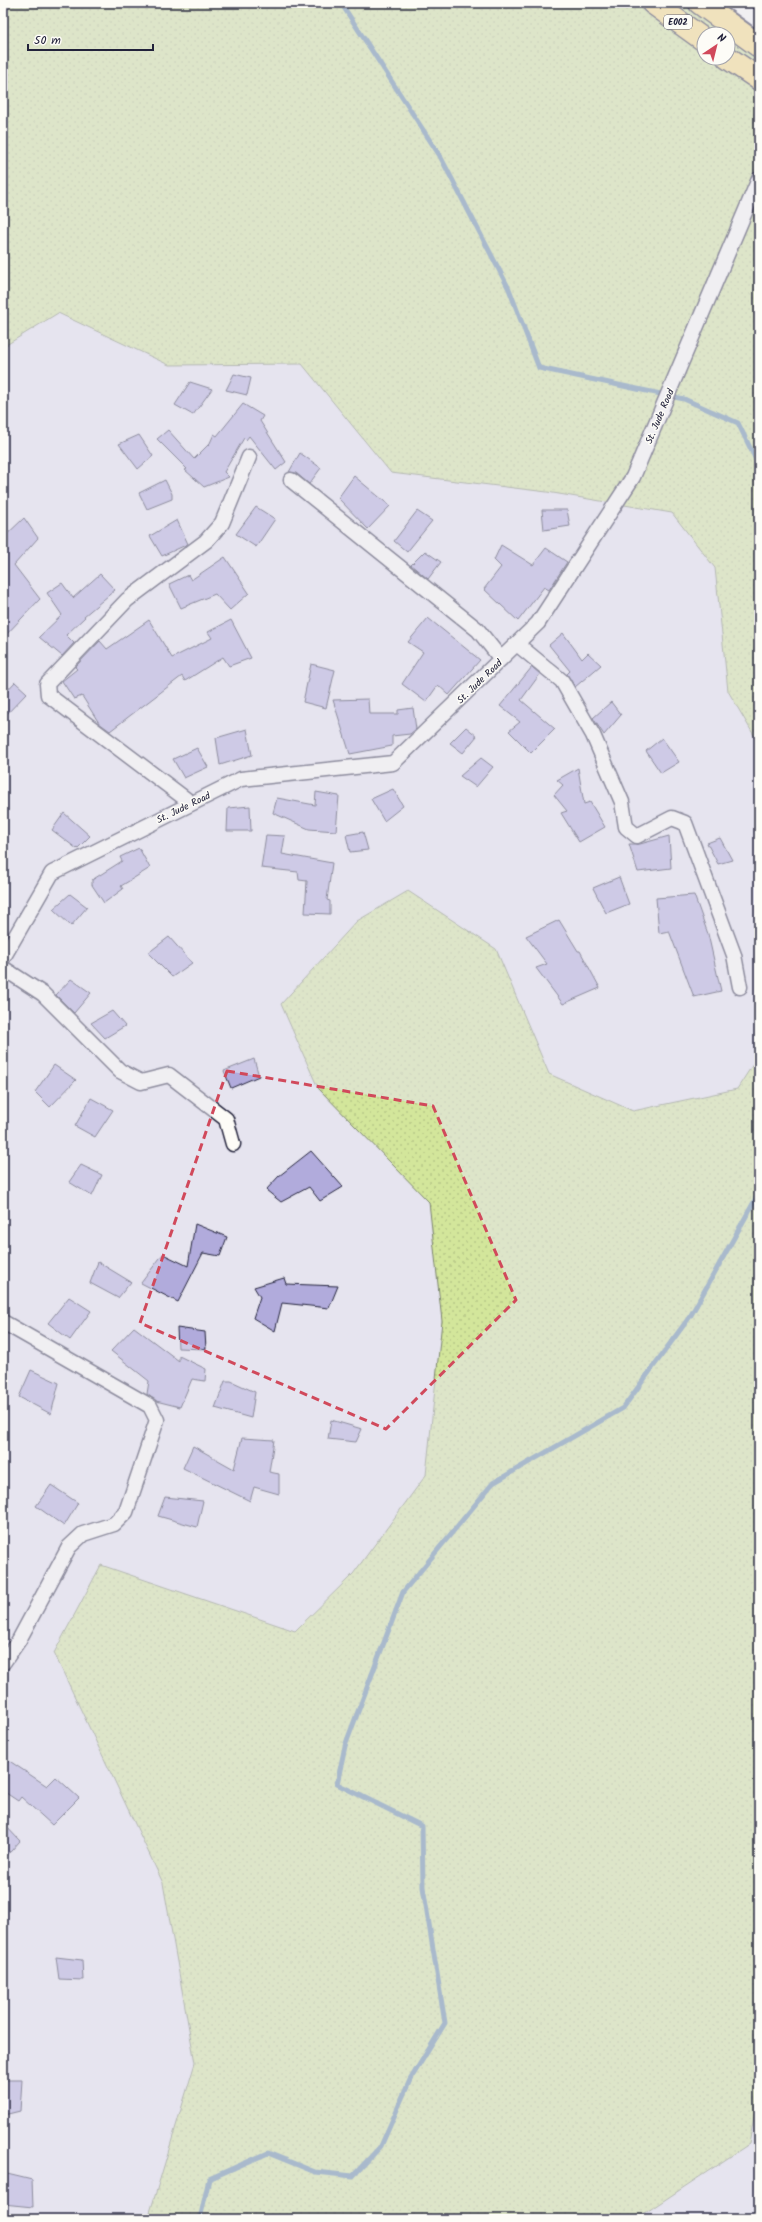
<svg xmlns="http://www.w3.org/2000/svg" width="762" height="2222" viewBox="0 0 762 2222" font-family="Kalam,sans-serif">
<style>
.grass{fill:url(#grass-dots);stroke:#7a846b;fill-rule:evenodd}
.lines{fill:none;stroke-linecap:round;stroke-linejoin:round}
.stream{stroke:#5f86a3;stroke-width:5}
.building{fill:#b1abdc;stroke:#22223b}
.street-casing{stroke:#22223b;stroke-width:17}
.highway-casing{stroke:#22223b;stroke-width:25}
.street{stroke:#fdfcf7;stroke-width:14}
.highway{stroke:#fde080;stroke-width:22}
.marked{fill:none;stroke:#d1495b;stroke-width:3;stroke-dasharray:8 5;stroke-linejoin:round}
.labels{text-anchor:middle;stroke-width:3;stroke-linejoin:round;paint-order:stroke}
.shield{fill:#fdfcf7;stroke:#646373;stroke-width:1}
.shield-label{font-size:9px;font-weight:bold;fill:#22223b}
.street-label{font-size:10px;fill:#22223b;stroke:#fdfcf7}
</style>
<defs>
<pattern id="grass-dots" width="8" height="8" patternUnits="userSpaceOnUse"><rect width="8" height="8" fill="#d3e69b"/><path d="M2 2h.1M6 6h.1" fill="none" stroke="#b5c586" stroke-width="1.8" stroke-linecap="round"/></pattern>
</defs>
<rect width="100%" height="100%" fill="#e6e4ef"/>
<filter id="ink" filterUnits="userSpaceOnUse"><feTurbulence type="fractalNoise" baseFrequency=".025" numOctaves="2"/><feDisplacementMap in="SourceGraphic" scale="8" xChannelSelector="R" yChannelSelector="G"/><feConvolveMatrix kernelMatrix="1 2 1 2 8 2 1 2 1" color-interpolation-filters="sRGB"/></filter>
<g filter="url(#ink)">
<path class="grass" d="M3 3H759V744L728 691 715 568 672 513 547 492 391 473 302 364 169 365 58 313 3 347ZM704 34H728V58H704Z
M408 891 496 949 549 1074 633 1111 737 1089 759 1055V2090L749 2144 636 2219H148L195 2063 163 1883 54 1653 101 1565 295 1631 353 1574 426 1475 442 1321 429 1202 318 1088 281 1004 357 921Z"/>
<g class="lines">
<path class="stream" d="M341 3 440 156 509 289 539 368 684 399 738 423 759 466
M200 2219 209 2179 268 2153 315 2172 353 2176 381 2146 410 2080 445 2023 423 1887 422 1826 337 1784 345 1746 403 1592 493 1483 623 1408 691 1315 759 1193"/>
</g>
<path class="building" d="M234 374 251 378 247 395 226 390Z
M190 382 212 389 193 415 175 405Z
M243 404 263 416 260 421 286 462 276 470 249 436 246 440 244 438 224 472 229 477 204 487 185 470 187 469 157 439 168 430 194 459 210 443 214 434 217 436Z
M139 435 153 456 138 469 119 444Z
M300 453 321 468 309 484 296 473 289 472Z
M354 476 390 506 368 529 338 498Z
M165 480 172 494V499L147 509 139 493Z
M256 507 275 519 256 547 236 534Z
M542 510H567L570 526 544 530Z
M417 511 432 521 407 552 394 541Z
M24 518 38 538 14 565 40 599 3 638V538Z
M177 520 188 544 162 556 150 536Z
M501 545 533 565 546 548 567 562 549 590 544 587 518 621 484 589 501 567 494 560Z
M425 551 441 562 428 579 411 565Z
M225 557 249 593 230 610 215 594 181 608 169 584 188 575 191 580Z
M100 574 115 590 84 616 85 617 66 635 74 643 62 656 39 637 62 615 47 593 62 583 73 598Z
M428 618 480 660 449 695 438 685 426 702 402 684 423 652 408 642Z
M149 620 172 658 212 638 208 632 231 620 251 658 229 666 223 657 185 681 182 676 110 731 99 723 82 696 74 699 62 681 77 669 75 667 100 641 107 649Z
M563 633 582 659 588 653 601 665 575 687 567 674 570 671 549 645Z
M311 664 335 670 326 708 303 702Z
M532 667 540 674 521 700 555 729 531 753 509 731 520 722 500 706Z
M15 682 27 693 3 718V695Z
M368 699 369 714H398V710L413 708 416 729 410 734 392 736V746L350 754 333 700Z
M611 702 621 715 604 735 593 718Z
M466 727 477 736 463 753 450 743Z
M247 729 252 755 220 765 216 738Z
M662 738 679 762 661 773 646 751Z
M197 748 208 767 184 778 173 759Z
M481 758 493 767 476 787 460 776Z
M578 768 584 804 590 802 605 827 579 842 561 813 567 811 554 795 563 785 557 780Z
M393 789 403 806 384 821 371 799Z
M316 792 339 796 336 831 309 829 273 813 277 798 315 805Z
M250 806 251 831H227L228 808Z
M64 813 90 836 77 849 52 830Z
M363 832 368 850 350 852 346 835Z
M266 835 285 836 282 854 332 863 327 900 330 901V914L305 913 307 881 299 880 298 872 261 868Z
M669 836 671 868 638 872 629 844H640Z
M720 838 732 860 718 864 707 843Z
M139 848 150 868 121 886 123 889 104 903 92 885V880L122 861 120 857Z
M619 877 629 904 606 913 593 888Z
M70 894 87 907 71 926 53 909Z
M694 895 708 934 721 991 694 997 669 931 659 933 656 898Z
M559 920 578 951H580L600 988 563 1004 536 968 547 964 526 936Z
M169 937 192 963 172 977 148 953Z
M71 979 91 993 74 1013 56 995Z
M112 1011 125 1026 105 1038 91 1023Z
M254 1059 259 1076 231 1088 224 1071Z
M54 1065 76 1080 50 1107 35 1092Z
M91 1098 113 1110 95 1137 75 1126Z
M311 1151 343 1187 320 1201 309 1187 281 1202 266 1190 279 1176Z
M81 1165 102 1175 92 1196 69 1182Z
M195 1224 227 1237 220 1256 203 1253 178 1302 141 1283 163 1254 188 1266Z
M98 1262 131 1282 118 1298 90 1283Z
M284 1278 286 1284 338 1286 329 1308 282 1303 275 1331 253 1318 260 1297 254 1287Z
M69 1297 91 1311 70 1340 48 1323Z
M134 1327 179 1361V1356L206 1369 205 1381 192 1379 180 1407 156 1401 147 1394 149 1381 111 1351Z
M177 1328 205 1332 206 1349 178 1348Z
M31 1370 59 1383 51 1414 19 1397Z
M225 1381H231L255 1392 251 1418 215 1408Z
M331 1420 362 1429 356 1442 328 1439Z
M242 1438 274 1440 269 1472 279 1474V1494L254 1487 250 1501 183 1468 193 1446 234 1469Z
M51 1485 78 1503 64 1526 36 1506Z
M165 1497 203 1501 197 1527 158 1516Z
M8 1760 47 1786 56 1777 79 1798 52 1825 21 1797 18 1801 3 1791V1771Z
M3 1823 20 1841 3 1860Z
M56 1957 82 1960 83 1980 59 1979Z
M3 2080H22L20 2111 4 2115Z
M3 2173 32 2180 33 2207 3 2204Z"/>
<g class="lines">
<defs>
<path id="street" d="M734 3 759 21
M291 480 478 630 501 659
M517 644 562 681 593 735 622 802 626 827 637 836 672 818 685 823 734 955 740 987
M191 803 48 695 47 684 127 600 206 541 222 523 249 457
M3 958 52 873 241 779 393 763 538 623 633 477 759 179
M3 968 43 994 120 1071 141 1082 169 1075 226 1119 233 1144
M3 1322 150 1406 157 1420 126 1512 114 1524 83 1534 69 1547 19 1640 3 1663"/>
<path id="highway" d="M653 3 704 40
M700 3 759 46
M728 58 759 79"/>
</defs>
<use href="#street" class="street-casing"/>
<use href="#highway" class="highway-casing"/>
<use href="#street" class="street"/>
<use href="#highway" class="highway"/>
</g>
</g>
<path d="M0 0H762V2222H0ZM227 1071 433 1106 516 1300 386 1429 140 1323Z" fill="#e6e4ef" fill-opacity=".55" fill-rule="evenodd"/>
<path class="marked" d="M227 1071 433 1106 516 1300 386 1429 140 1323Z"/>
<g class="labels">
<rect class="shield" x="664" y="15" width="28" height="14" rx="3"/>
<g class="shield-label">
<text x="678" y="25">E002</text>
</g>
<g class="street-label">
<text transform="translate(659 416) rotate(-67)" y="4">St. Jude Road</text>
<text transform="translate(479 681) rotate(-44)" y="4">St. Jude Road</text>
<text transform="translate(183 807) rotate(-26)" y="4">St. Jude Road</text>
</g>
</g>
<rect width="762" height="2222" fill="none" stroke="#fdfcf7" stroke-width="16"/>
<rect x="8" y="8" width="746" height="2206" fill="none" stroke="#22223b" stroke-width="1.5" filter="url(#ink)"/>
<g transform="translate(716 46) rotate(35)"><circle r="19" fill="#fdfcf7" stroke="#a5a5ac"/>
<path d="M0-3L7 15L0 10L-7 15Z" fill="#d1495b"/>
<text y="-6" font-size="11" font-weight="bold" text-anchor="middle" fill="#22223b">N</text>
</g>
<path d="M28 44v6h125v-6" fill="none" stroke="#22223b" stroke-width="2"/>
<text x="34" y="44" font-size="12" fill="#22223b" stroke="#fdfcf7" stroke-width="3" paint-order="stroke">50 m</text>
</svg>
